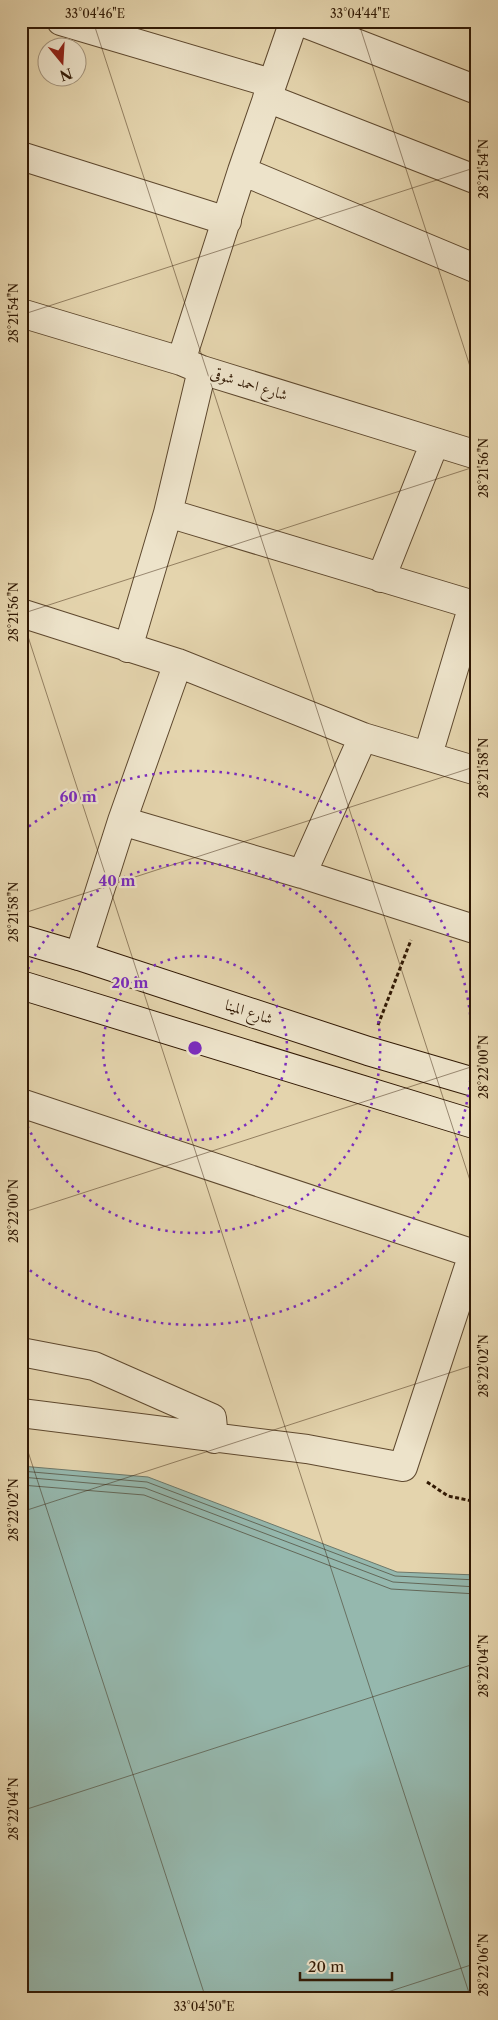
<svg xmlns="http://www.w3.org/2000/svg" width="498" height="2020" viewBox="0 0 498 2020" font-family="'Libre Caslon Text',Amiri,serif">
<style>
.water{fill:#95b8ae;stroke:#6d786a}
.lines{fill:none;stroke-linecap:round;stroke-linejoin:round}
.shore{stroke:#636859;stroke-width:1}
.street-casing{stroke:#5e482e;stroke-width:30}
.secondary-casing{stroke:#311904;stroke-width:30}
.path{stroke:#311904;stroke-width:3;stroke-dasharray:4 2.5;stroke-linecap:butt}
.street{stroke:#ede3ca;stroke-width:28}
.secondary{stroke:#ede3ca;stroke-width:28}
.ticks{fill:none;stroke:#311904;stroke-width:1;stroke-opacity:0.45}
.ring{fill:none;stroke:#7b2cbf;stroke-width:2.5;stroke-dasharray:2.5 5}
.labels{text-anchor:middle;stroke-width:4.5;stroke-linejoin:round;paint-order:stroke}
.street-label{font-size:15px;fill:#311904;stroke:#ede3ca}
.centre{fill:#7b2cbf;stroke:#ede3ca;stroke-width:2.5}
.ring-label{font-size:15px;text-anchor:middle;font-weight:bold;fill:#7b2cbf;stroke:#ede3ca;stroke-width:4.5;stroke-linejoin:round;paint-order:stroke}
.neatline{fill:none;stroke:#311904;stroke-width:2}
.ticks-label{font-size:12px;text-anchor:middle;fill:#311904}
</style>
<rect width="100%" height="100%" fill="#e4d4ad"/>
<filter id="stains"><feTurbulence type="fractalNoise" baseFrequency=".004" numOctaves="4"/><feColorMatrix values="0 0 0 0 .2 0 0 0 0 .09 0 0 0 0 .02 0 0 0 .5 -.17"/></filter>
<radialGradient id="worn" r=".72"><stop offset=".6" stop-color="#630" stop-opacity="0"/><stop offset="1" stop-color="#630" stop-opacity=".3"/></radialGradient>
<path class="water" d="M21 1466 148 1477 397 1572 477 1575V1999H21Z"/>
<g class="lines">
<path class="shore" d="M21 1471 147 1482 395 1576 477 1580
M21 1477 145 1488 393 1582 477 1587
M21 1485 144 1495 391 1589 477 1594"/>
<defs>
<path id="street" d="M61 21 271 83
M299 21 477 90
M267 98 477 180
M21 156 227 221
M242 171 477 269
M21 313 181 361 202 370 477 455
M181 361 242 171 294 21
M168 513 477 606
M381 578 435 442
M21 613 178 663 363 737 477 771
M128 648 168 513 202 370
M428 755 473 605
M122 821 302 874 477 930
M302 874 363 737
M79 956 122 821 178 663
M21 1103 477 1255
M21 1352 94 1366 212 1418 214 1439
M21 1413 307 1449 403 1467 473 1254"/>
<path id="secondary" d="M21 939 79 956 368 1051 477 1083
M21 985 477 1125"/>
</defs>
<use href="#street" class="street-casing"/>
<use href="#secondary" class="secondary-casing"/>
<path class="path" d="M378 1025 411 940
M427 1482 448 1496 477 1502"/>
<use href="#street" class="street"/>
<use href="#secondary" class="secondary"/>
</g>
<path class="ticks" d="M93 21 477 1202M358 21 477 388M21 315 477 167M21 614 477 466M21 615 471 1999M21 914 477 766M21 1213 477 1065M21 1430 206 1999M21 1512 477 1364M21 1811 477 1663M366 1999 477 1963"/>
<g class="ring">
<circle cx="195" cy="1048" r="92"/>
<path d="M22 983A185 185 0 1 1 22 1113"/>
<path d="M23 831A277 277 0 1 1 23 1265"/>
</g>
<g class="labels">
<g class="street-label">
<text transform="translate(249 384) rotate(17)" y="5">شارع احمد شوقى</text>
<text transform="translate(249 1012) rotate(18)" y="5">شارع المينا</text>
</g>
</g>
<circle cx="195" cy="1048" r="8" class="centre"/>
<g class="ring-label">
<text x="78" y="802">60 m</text>
<text x="117" y="886">40 m</text>
<text x="130" y="988">20 m</text>
</g>
<rect width="498" height="2020" fill="none" stroke="#e4d4ad" stroke-width="55"/>
<g transform="translate(62 62) rotate(162)"><circle r="24" fill="#ede3ca" stroke="#a2927b"/>
<path d="M0-4L9 19L0 12L-9 19Z" fill="#8f2418"/>
<text y="-8" font-size="14" font-weight="bold" text-anchor="middle" fill="#311904">N</text>
</g>
<path d="M300 1972v8h92v-8" fill="none" stroke="#311904" stroke-width="2.5"/>
<text x="308" y="1972" font-size="15" fill="#311904" stroke="#ede3ca" stroke-width="4" paint-order="stroke">20 m</text>
<rect x="28" y="28" width="442" height="1964" class="neatline"/>
<g class="ticks-label">
<text x="95" y="18">33°04'46"E</text>
<text x="360" y="18">33°04'44"E</text>
<text transform="translate(484 169) rotate(-90)" y="4">28°21'54"N</text>
<text transform="translate(14 313) rotate(-90)" y="4">28°21'54"N</text>
<text transform="translate(484 468) rotate(-90)" y="4">28°21'56"N</text>
<text transform="translate(14 612) rotate(-90)" y="4">28°21'56"N</text>
<text transform="translate(484 768) rotate(-90)" y="4">28°21'58"N</text>
<text transform="translate(14 912) rotate(-90)" y="4">28°21'58"N</text>
<text transform="translate(484 1067) rotate(-90)" y="4">28°22'00"N</text>
<text transform="translate(14 1211) rotate(-90)" y="4">28°22'00"N</text>
<text transform="translate(484 1366) rotate(-90)" y="4">28°22'02"N</text>
<text transform="translate(14 1510) rotate(-90)" y="4">28°22'02"N</text>
<text transform="translate(484 1666) rotate(-90)" y="4">28°22'04"N</text>
<text transform="translate(14 1809) rotate(-90)" y="4">28°22'04"N</text>
<text transform="translate(484 1965) rotate(-90)" y="4">28°22'06"N</text>
<text x="204" y="2011">33°04'50"E</text>
</g>
<rect width="100%" height="100%" filter="url(#stains)"/>
<rect width="100%" height="100%" fill="url(#worn)"/>
</svg>
